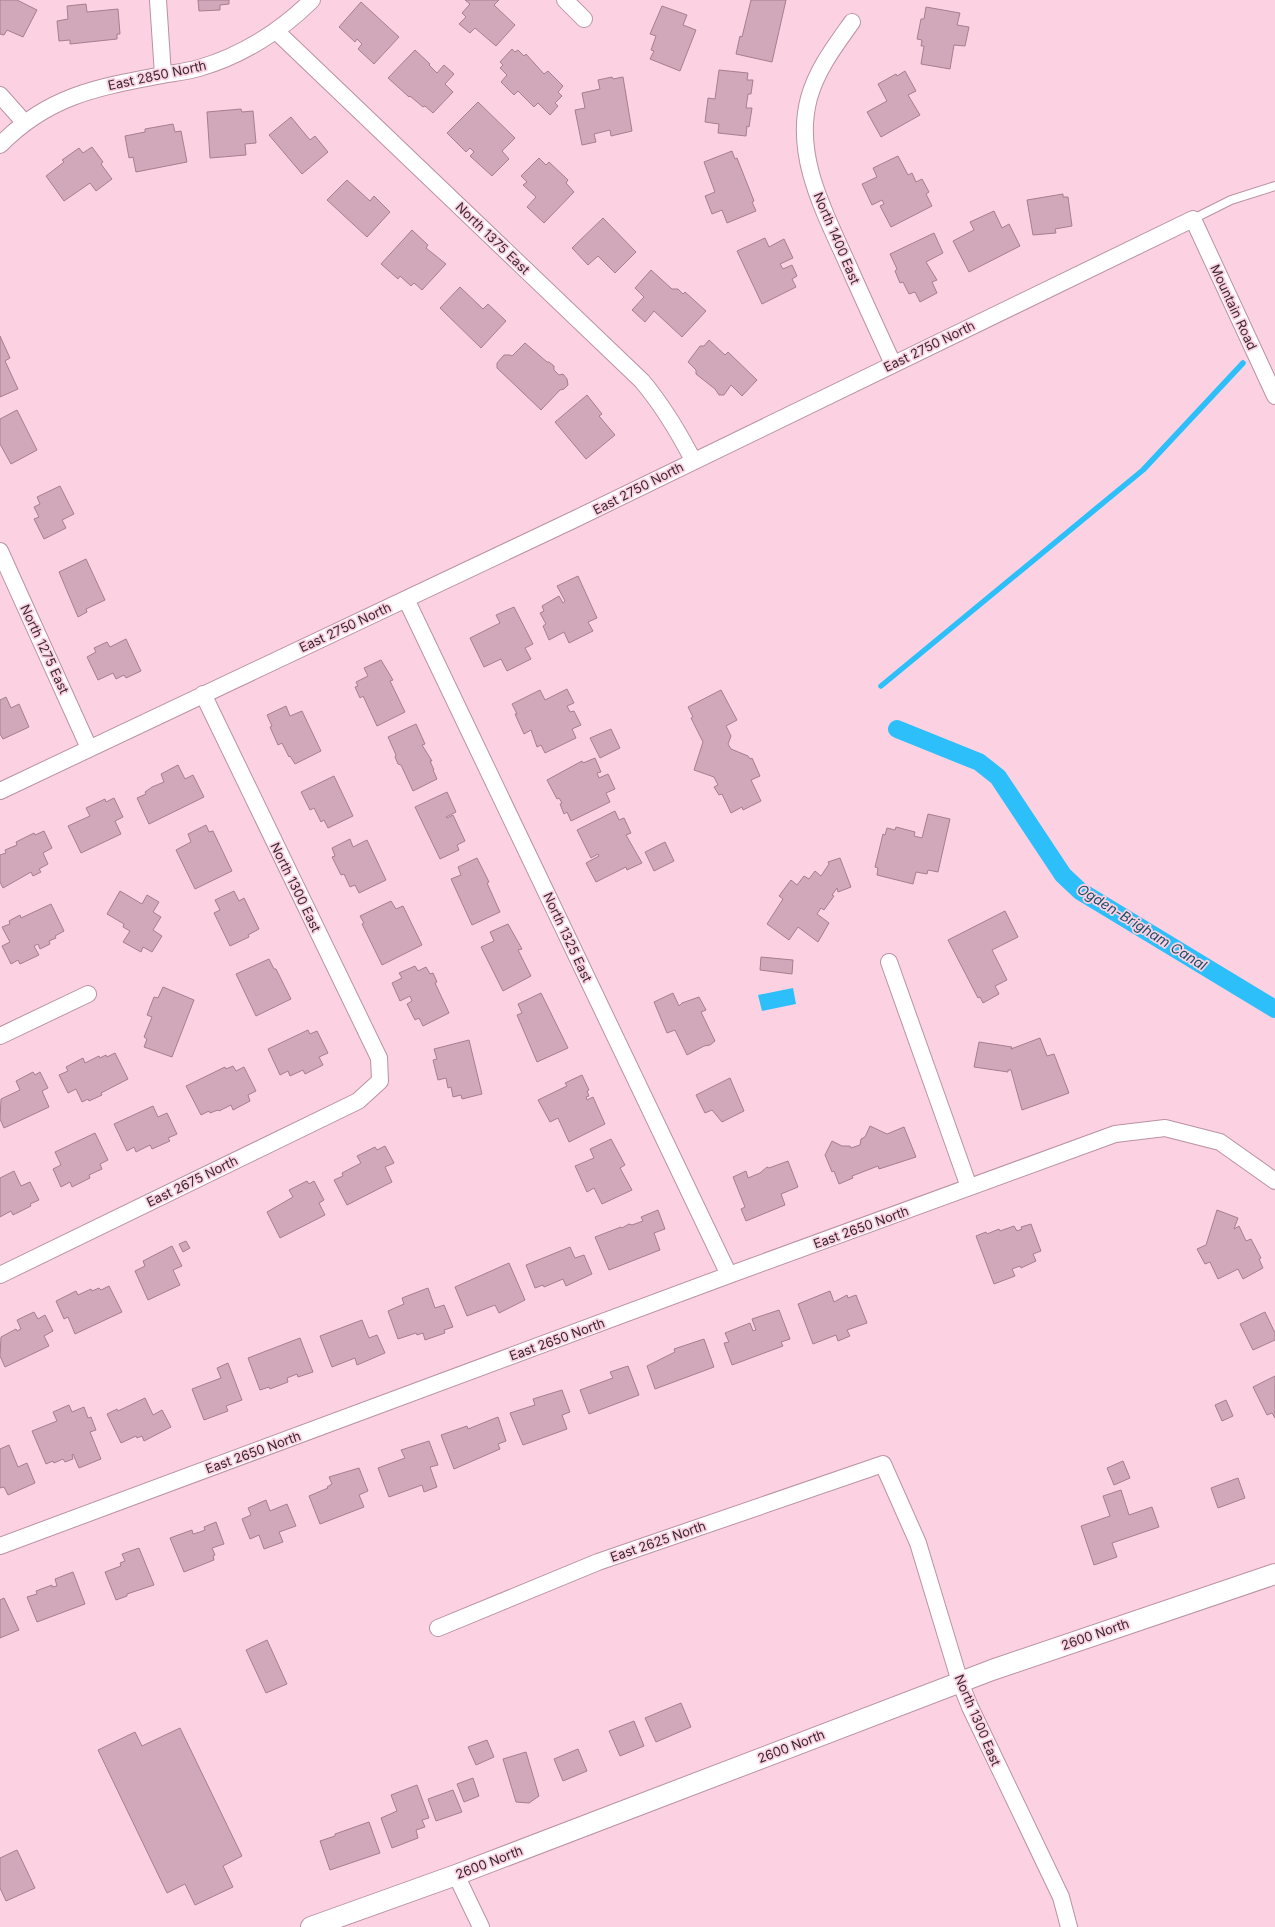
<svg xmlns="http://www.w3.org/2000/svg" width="1275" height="1927" viewBox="0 0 1275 1927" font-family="Inter,sans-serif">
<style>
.water{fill:#2dbff9}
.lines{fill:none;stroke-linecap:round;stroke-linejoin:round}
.stream{stroke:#2dbff9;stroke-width:5.5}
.canal{stroke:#2dbff9;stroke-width:18}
.building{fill:#d1a8b9;stroke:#a57e8f}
.service-casing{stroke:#ba92a3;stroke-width:10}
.minor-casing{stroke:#ba92a3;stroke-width:18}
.tertiary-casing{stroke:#ba92a3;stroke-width:22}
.service{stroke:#fff;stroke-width:8}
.minor{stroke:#fff;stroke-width:16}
.tertiary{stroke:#fff;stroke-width:20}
.labels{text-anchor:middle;stroke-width:3.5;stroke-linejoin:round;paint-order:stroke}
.street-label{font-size:13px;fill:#392930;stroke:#fcd2e3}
.water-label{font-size:14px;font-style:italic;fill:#195068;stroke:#fcd2e3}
</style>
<rect width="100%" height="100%" fill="#fcd2e3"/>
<path class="water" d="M793 988 796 1004 762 1011 758 995Z"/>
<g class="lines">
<path class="stream" d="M881 686 1143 470 1243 363"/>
<path class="canal" d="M897 729 979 762 998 777 1063 875 1080 891 1275 1009"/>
</g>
<path class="building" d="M0 0H17L37 10 23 37 7 30 4 35 0 34Z
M198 0H229V4L220 5V10L199 11Z
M465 0H499L494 5 515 25 496 46 475 28 470 33 459 24 466 17 462 13 470 4Z
M751 0H786L772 62 736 54 740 36 742 37Z
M361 2 399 37 374 64 358 49 362 44 357 39 355 42 339 27Z
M86 4 87 12 118 9 120 34H117V39L70 44V40L59 41 57 21 68 19 67 6Z
M662 6 687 15 683 25 696 30 680 71 650 59 654 51 651 50 656 36 650 34Z
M926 7 960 13 957 25 969 27 965 46 954 45 950 69 921 64 924 46H921L922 40 917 39 921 19H924Z
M512 49 515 52 518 50 524 56 526 54 544 74 548 71 563 86 558 92 562 96 555 103 558 106 550 115 538 103 534 107 518 91 514 95 501 82 507 75 500 68 503 65 500 62Z
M415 50 430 64 429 65 437 73 444 65 454 74 445 84 453 92 433 113 425 106 423 107 410 96 409 97 388 78Z
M719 70 748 73 747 80H753L751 94H748L746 108H752L749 127 747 126 746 136 718 133 719 124 705 122 708 98 715 99Z
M905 71 916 91 908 95 920 115 881 137 867 112 887 101 878 84 896 74 897 76Z
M612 77 613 79 623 77 632 131 611 136 610 130 594 134 596 142 582 145 575 110 585 108 582 93 600 89 598 80Z
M478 102 515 138 502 151 509 159 492 176 470 156 474 152 470 148 466 152 447 133Z
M241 109 242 112 253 111 256 143 245 144 246 155 210 158 207 112Z
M291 117 310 140 315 136 328 152 302 174 269 135Z
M173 124 175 132 181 131 187 162 136 172 133 157 129 158 125 136 145 132V129Z
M92 147 103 162 101 164 112 179 96 191 90 183 64 201 46 176 64 162 62 160 79 148 83 153Z
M732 151 735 159 737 158 754 201 752 202 756 211 727 223 722 210 712 214 705 196 715 192 704 162Z
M898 156 908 175 912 173 916 182 922 179 929 192 926 194 932 206 891 227 880 206 884 204 882 200 872 205 862 184 877 177 873 168Z
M539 158 546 165 549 162 568 180 566 183 574 192 544 223 527 207 536 197 523 185 527 182 521 176Z
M347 180 370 201 374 196 390 212 367 237 327 200Z
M1063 194V197H1068L1072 226 1055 229 1056 233 1033 235 1027 200Z
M994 211 1002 228 1009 224 1020 246 969 272 953 241 974 230 970 222Z
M603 218 636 252 615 273 598 256 588 265 572 248Z
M412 230 428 245 426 248 446 264 422 290 414 283 411 286 400 276 398 279 381 264Z
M934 233 943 253 926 262 937 280 932 282 937 293 920 302 915 292 909 294 903 282 900 283 895 271 897 269 890 254Z
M765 238 769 247 784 239 793 258 780 264 783 269 792 265 797 276 792 279 796 287 762 304 737 251Z
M651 270 672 289H678L683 294 685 292 706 311 682 337 654 311 645 322 632 310 644 297 635 288Z
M460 287 483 309 488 304 506 321 481 348 440 308Z
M0 336 10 358 5 361 18 389 0 397Z
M709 340 725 355 728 352 757 380 742 396 731 385 724 395H719L715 389 696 374V370L688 362 700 346H704Z
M525 343 547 362H549L554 366V370L559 375 563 374 567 379 568 385 564 389 560 390 541 410 497 368V363L504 355H510L512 356Z
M587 395 602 414 599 416 615 435 586 459 555 422Z
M17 410 37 450 11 464 0 444V419Z
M60 486 74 514 62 520 66 528 44 539 34 519 39 517 34 507 40 504 37 497Z
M86 559 105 600 86 609 87 612 78 617 59 572Z
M578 576 597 618 588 622 593 631 569 643 564 632 549 640 543 626 546 624 540 613 544 611 542 606 559 596 563 603 565 601 557 586Z
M514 607 533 644 525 648 531 659 507 671 501 659 484 667 470 638 500 623 496 615Z
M126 639 141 671 126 678 124 675 116 679 113 673 98 680 87 657 96 652 94 648 107 642 110 647Z
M381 660 393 680 390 681 405 712 377 726 363 696 360 698 355 687 358 686 356 682 368 676 364 668Z
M567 689 574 703 567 706 570 712 574 711 581 725 572 729 576 738 545 753 541 745 537 747 531 730 524 734 515 714H517L512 704 540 690 545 700Z
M721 690 737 720 726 726 731 736 728 744 731 749 748 756 750 759 752 758 760 776 751 780 761 801 743 810 742 807 731 813 722 794 719 795 714 787 718 785 714 777 694 770 703 742 691 718 693 717 688 707Z
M6 697 11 708 19 704 29 727 3 739 0 734V700Z
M286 706 290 716 302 711 321 751 295 764 290 756 289 757 282 743 278 745 270 727 272 726 267 715Z
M416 724 425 744 422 745 432 761H430L434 770H433L437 779 413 791 401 765 398 764 395 757 396 755 388 737Z
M611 729 620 748 600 758 590 738Z
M595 758 601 772 597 773 599 778 608 774 615 789 606 793 610 802 571 821 567 812 564 814 560 804 562 803 559 798 557 799 547 780 582 761 583 763Z
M178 765 185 779 193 775 204 797 149 824 137 798 146 794 145 792 152 787 164 782 161 774Z
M334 776 353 816 328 828 324 820 321 822 314 808 310 810 301 792Z
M447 792 456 812 446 817 447 818 453 815 465 841 457 845 459 850 440 859 415 807Z
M114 798 123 817 115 821 121 834 81 853 68 826 90 816 86 808 105 799 106 802Z
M615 811 619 820 624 818 631 833 626 835 642 863 627 870 626 867 596 882 586 863 599 856 598 854 591 858 577 830Z
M928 814 950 819 938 872 928 870 927 874 916 872 913 884 877 875 878 868 875 867 883 834 885 835 887 828 895 830 896 827 915 832 914 836 922 838Z
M206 825 209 832 213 831 232 871 195 889 176 850 191 842 188 834Z
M44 831 52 848 43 853 48 864 39 869 41 872 33 876 31 872 3 888 0 882V855L6 853 5 850 17 845 16 842 34 833 35 835Z
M350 839 353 847 367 840 386 880 359 893 355 885 350 887 344 874 341 875 332 857 335 856 332 848Z
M665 842 674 861 654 871 645 852Z
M477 858 489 882 487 883 500 912 472 925 451 879 461 875 458 867Z
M840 858 851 887 838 892 837 888 832 895 834 896 824 910 821 908 817 914 829 923 818 942 798 927 789 940 767 924 783 899 779 896 791 880 797 885 804 876 809 879 815 871 821 876 829 864 828 862Z
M120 891 142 904 147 895 159 902 153 912 161 917 153 930 162 936 152 952 143 947 141 952 123 942 130 931 123 927 124 924 107 914Z
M234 891 239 901 244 898 259 929 248 935 249 937 230 946 214 913 220 910 215 900Z
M391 901 396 909 403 906 422 945 382 965 362 924 364 923 360 916Z
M51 904 64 931 55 936 56 938 49 941 50 944 40 949 38 944 34 946 39 955 20 964 18 960 11 964 2 946 10 942 2 927 10 924 9 921 20 915 21 918Z
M1005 911 1018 937 992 950 1007 980 995 986 999 994 983 1003 980 997 978 998 948 940Z
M508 924 522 949 518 950 531 976 503 991 481 947 494 941 490 932Z
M761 957 793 960 792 974 760 970Z
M269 959 274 969H276L291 999 256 1016 236 974Z
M415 966 418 971 426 967 430 974 433 973 437 982 435 983 449 1013 423 1026 419 1018 415 1020 407 1004 412 1001 410 996 400 1001 392 983 402 978 399 973Z
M163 987 194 1000 172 1057 144 1047 147 1039 144 1037 152 1017 147 1015 154 997 158 998Z
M541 993 568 1048 537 1062 517 1015 522 1013 518 1004Z
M673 993 679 1006 682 1003 699 997 706 1010 701 1012 715 1041 710 1045 704 1046 687 1055 675 1030 667 1033 654 1002Z
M308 1030 310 1034 317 1031 328 1053 319 1057 323 1065 305 1074 303 1070 290 1076 288 1071 280 1075 268 1049Z
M1040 1038 1047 1056 1054 1054 1069 1093 1022 1110 1011 1070H1008V1072L974 1067 979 1042 1012 1047 1011 1049Z
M469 1040 482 1094 462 1099 461 1095 453 1097 451 1087 448 1088 446 1078 438 1080 433 1060 437 1059 434 1049Z
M115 1053 128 1079 101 1093 102 1095 89 1101 88 1099 82 1102 76 1089 68 1093 59 1075 68 1071 66 1067 83 1058 85 1063 99 1056 100 1058 106 1055 107 1057Z
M233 1066 236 1071 244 1067 256 1091 248 1095 250 1101 233 1110 231 1105 219 1111 218 1110 210 1113 209 1111 201 1115 186 1086 225 1067 226 1069Z
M33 1072 35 1075 40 1072 48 1088 42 1091 49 1107 4 1128 0 1119 1 1099 20 1090 16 1081Z
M582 1075 589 1090 587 1091 589 1096 586 1097 587 1100 593 1097 605 1124 569 1142 558 1118 550 1122 538 1100 567 1086 565 1083Z
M730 1078 744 1111 722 1122 712 1110 705 1113 696 1095Z
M153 1106 158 1117 167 1113 177 1134 168 1138 170 1141 152 1149 150 1145 136 1152 134 1147 127 1151 114 1124Z
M870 1126 887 1134 904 1127 916 1157 879 1169 878 1166 852 1176 853 1178 839 1184 834 1171 832 1172 825 1155 832 1141 842 1146H850L851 1148 860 1145 861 1139 865 1137Z
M95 1133 108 1160 100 1164 102 1169 89 1175 90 1178 72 1187 70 1182 61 1187 53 1169 61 1165 55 1152Z
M611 1139 625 1165 620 1168 632 1190 602 1204 594 1188 587 1192 575 1166 594 1158 590 1149Z
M385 1146 394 1163 385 1167 392 1182 347 1205 334 1180 343 1176 342 1173 361 1163 357 1156 375 1147 377 1150Z
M788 1161 798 1187 781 1194 785 1205 746 1221 741 1209 745 1207 733 1177 746 1171 748 1178 760 1173 767 1167 769 1168Z
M14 1171 21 1186 30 1182 39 1200 30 1204 31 1206 13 1215 11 1211 0 1217V1178Z
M307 1181 309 1184 314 1181 324 1200 319 1203 325 1215 280 1238 267 1212 293 1197 289 1190Z
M658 1210 665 1229 654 1233 660 1250 609 1270 595 1237 621 1227 622 1228 629 1224 632 1225 643 1221 641 1217Z
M1217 1210 1238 1218 1234 1229 1239 1226 1246 1241 1251 1239 1261 1258 1259 1259 1263 1268 1243 1279 1238 1269 1218 1279 1210 1262 1205 1264 1197 1249 1206 1245Z
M1031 1224 1041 1251 1033 1254 1036 1261 1021 1268 1020 1266 1012 1269 1015 1276 994 1284 976 1236 986 1232 987 1234 999 1229 1000 1231 1014 1226 1017 1231 1022 1229 1021 1227Z
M186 1241 190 1248 183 1252 179 1244Z
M172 1246 182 1266 173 1270 180 1285 148 1300 135 1271 145 1266 143 1261Z
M570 1247 575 1258 584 1255 592 1274 566 1286 563 1279 544 1287 543 1285 535 1288 526 1265Z
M509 1263 525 1300 499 1313 495 1305 467 1316 455 1287Z
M109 1286 122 1312 75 1334 68 1317 64 1319 56 1301 76 1291 78 1295 91 1289 92 1291 99 1288 101 1290Z
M428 1288 435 1308 444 1305 453 1327 444 1330 445 1333 425 1340 423 1333 417 1335 416 1333 398 1339 388 1311 404 1304 402 1298Z
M830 1291 834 1302 847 1295 848 1298 856 1295 867 1323 847 1330 850 1336 838 1341 836 1335 813 1344 798 1304Z
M779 1310 790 1339 781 1342 783 1346 732 1365 724 1343 729 1342 725 1333 750 1323 753 1331 756 1330 752 1319Z
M34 1312 38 1319 45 1315 53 1331 44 1336 49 1346 5 1367 0 1356 1 1337 16 1329 17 1331 21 1329 17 1320Z
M1265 1312 1275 1333V1340L1253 1350 1240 1324Z
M362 1320 369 1338 377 1335 385 1353 357 1365 355 1358 332 1367 320 1336Z
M300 1338 313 1372 298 1377 297 1374 287 1378 288 1382 270 1389 269 1387 260 1390 248 1358Z
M704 1339 714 1367 655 1389 647 1366 675 1352 674 1349Z
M228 1363 242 1400 226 1406 228 1411 204 1420 192 1389 221 1378 217 1368Z
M628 1366 639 1395 589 1414 580 1390 613 1378 610 1372Z
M1275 1376V1418L1272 1413 1267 1415 1253 1387Z
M562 1390 570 1412 562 1415 567 1429 523 1445 510 1413 535 1405 533 1399Z
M145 1398 153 1415 162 1410 171 1427 144 1441 142 1436 137 1438 136 1436 121 1443 107 1414 117 1409 118 1411Z
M1226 1400 1233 1416 1222 1421 1215 1405Z
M69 1405 72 1412 84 1407 88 1418 91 1417 96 1430 90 1432 101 1459 79 1468 73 1454 72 1455 73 1459 65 1462 63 1459 54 1463 53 1461 46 1464 32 1431 57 1421 53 1412Z
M498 1417 506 1441 498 1444 500 1449 454 1469 441 1435 467 1426 468 1429Z
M429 1441 438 1465 430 1467 437 1487 424 1492 422 1485 389 1497 378 1468 405 1458 401 1450Z
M9 1445 18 1467 27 1463 35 1483 8 1495 4 1487 0 1488V1449Z
M1123 1461 1130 1478 1114 1485 1107 1468Z
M359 1468 368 1491 359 1495 364 1507 320 1524 309 1496 328 1488 327 1487 332 1484 329 1477Z
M1238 1478 1245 1498 1218 1508 1211 1488Z
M1121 1490 1129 1515 1152 1507 1159 1527 1112 1543 1117 1557 1094 1565 1081 1526 1110 1516 1103 1496Z
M266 1500 270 1511 287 1504 296 1526 279 1532 283 1542 264 1549 259 1535 250 1539 242 1519 251 1515 248 1508Z
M216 1522 224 1544 212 1548 215 1555 213 1556 214 1560 184 1572 170 1538 192 1530 193 1534 200 1532 205 1530 204 1527Z
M139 1548 154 1585 127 1594V1596L116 1600 105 1572 121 1566 120 1563 125 1561 122 1554Z
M73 1572 85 1604 37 1622 27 1597 37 1594 36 1591 52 1585V1587L57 1586 55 1579Z
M4 1598 19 1630 0 1638V1600Z
M267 1640 287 1684 266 1693 246 1650Z
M681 1703 691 1727 656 1742 645 1718Z
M634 1721 644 1746 620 1756 609 1731Z
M180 1728 242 1856 223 1866 233 1887 195 1905 185 1884 167 1893 98 1750 135 1732 142 1746Z
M487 1740 494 1757 476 1765 468 1747Z
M578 1749 587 1771 563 1781 554 1759Z
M526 1752 539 1796 529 1803 516 1802 503 1759Z
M473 1778 479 1796 464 1802 457 1784Z
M417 1785 429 1818 422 1820 425 1827 416 1830 418 1838 392 1848 381 1818 397 1811 391 1795Z
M453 1790 462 1812 436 1821 428 1799Z
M369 1822 380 1853 330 1870 320 1841 335 1836V1834Z
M17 1850 35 1888 6 1901 0 1888V1858Z"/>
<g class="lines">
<defs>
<path id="service" d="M1193 219 1231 200 1275 186"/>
<path id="minor" d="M158 0 163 75
M565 0 584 19
M852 22C835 46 817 69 809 98 793 157 826 215 849 267 863 299 878 331 893 364
M276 31 642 381C663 406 678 431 693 460
M0 95 24 122
M0 145C47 97 94 88 157 76 171 73 186 72 199 68 241 56 281 31 312 0
M0 551 89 748
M406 599 729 1275
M0 791 573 520 1193 219 1275 396
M889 962 969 1187
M0 1036 88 994
M0 1275 358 1101 380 1081 379 1058 203 694
M0 1546 729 1275 1115 1134 1165 1128 1220 1142 1275 1181
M438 1628 598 1562 883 1464 918 1543 960 1682 970 1707 1061 1897 1069 1927
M456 1875 481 1927"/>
<path id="tertiary" d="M311 1927 456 1875 992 1670 1275 1574"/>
</defs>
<use href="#service" class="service-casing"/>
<use href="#minor" class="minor-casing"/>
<use href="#tertiary" class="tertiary-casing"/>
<use href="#service" class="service"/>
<use href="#minor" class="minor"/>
<use href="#tertiary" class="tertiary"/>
</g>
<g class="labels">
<g class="street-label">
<text transform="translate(157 75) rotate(-12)" y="5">East 2850 North</text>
<text transform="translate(493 238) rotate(44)" y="5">North 1375 East</text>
<text transform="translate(837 238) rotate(67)" y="5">North 1400 East</text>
<text transform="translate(1234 307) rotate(65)" y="5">Mountain Road</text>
<text transform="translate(929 346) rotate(-26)" y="5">East 2750 North</text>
<text transform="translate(638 488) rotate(-27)" y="5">East 2750 North</text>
<text transform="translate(345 627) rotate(-25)" y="5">East 2750 North</text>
<text transform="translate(45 649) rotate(65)" y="5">North 1275 East</text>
<text transform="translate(296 887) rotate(64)" y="5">North 1300 East</text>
<text transform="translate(568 937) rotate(65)" y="5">North 1325 East</text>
<text transform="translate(192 1181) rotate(-26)" y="5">East 2675 North</text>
<text transform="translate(861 1227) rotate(-20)" y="5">East 2650 North</text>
<text transform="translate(557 1339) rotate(-20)" y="5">East 2650 North</text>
<text transform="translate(253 1452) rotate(-20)" y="5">East 2650 North</text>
<text transform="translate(658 1541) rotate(-19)" y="5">East 2625 North</text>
<text transform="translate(1095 1634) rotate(-19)" y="5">2600 North</text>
<text transform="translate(978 1720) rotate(67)" y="5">North 1300 East</text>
<text transform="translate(791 1746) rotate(-21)" y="5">2600 North</text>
<text transform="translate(489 1862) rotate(-21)" y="5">2600 North</text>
</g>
<g class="water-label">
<text transform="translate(1142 927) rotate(32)" y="5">Ogden-Brigham Canal</text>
</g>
</g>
</svg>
